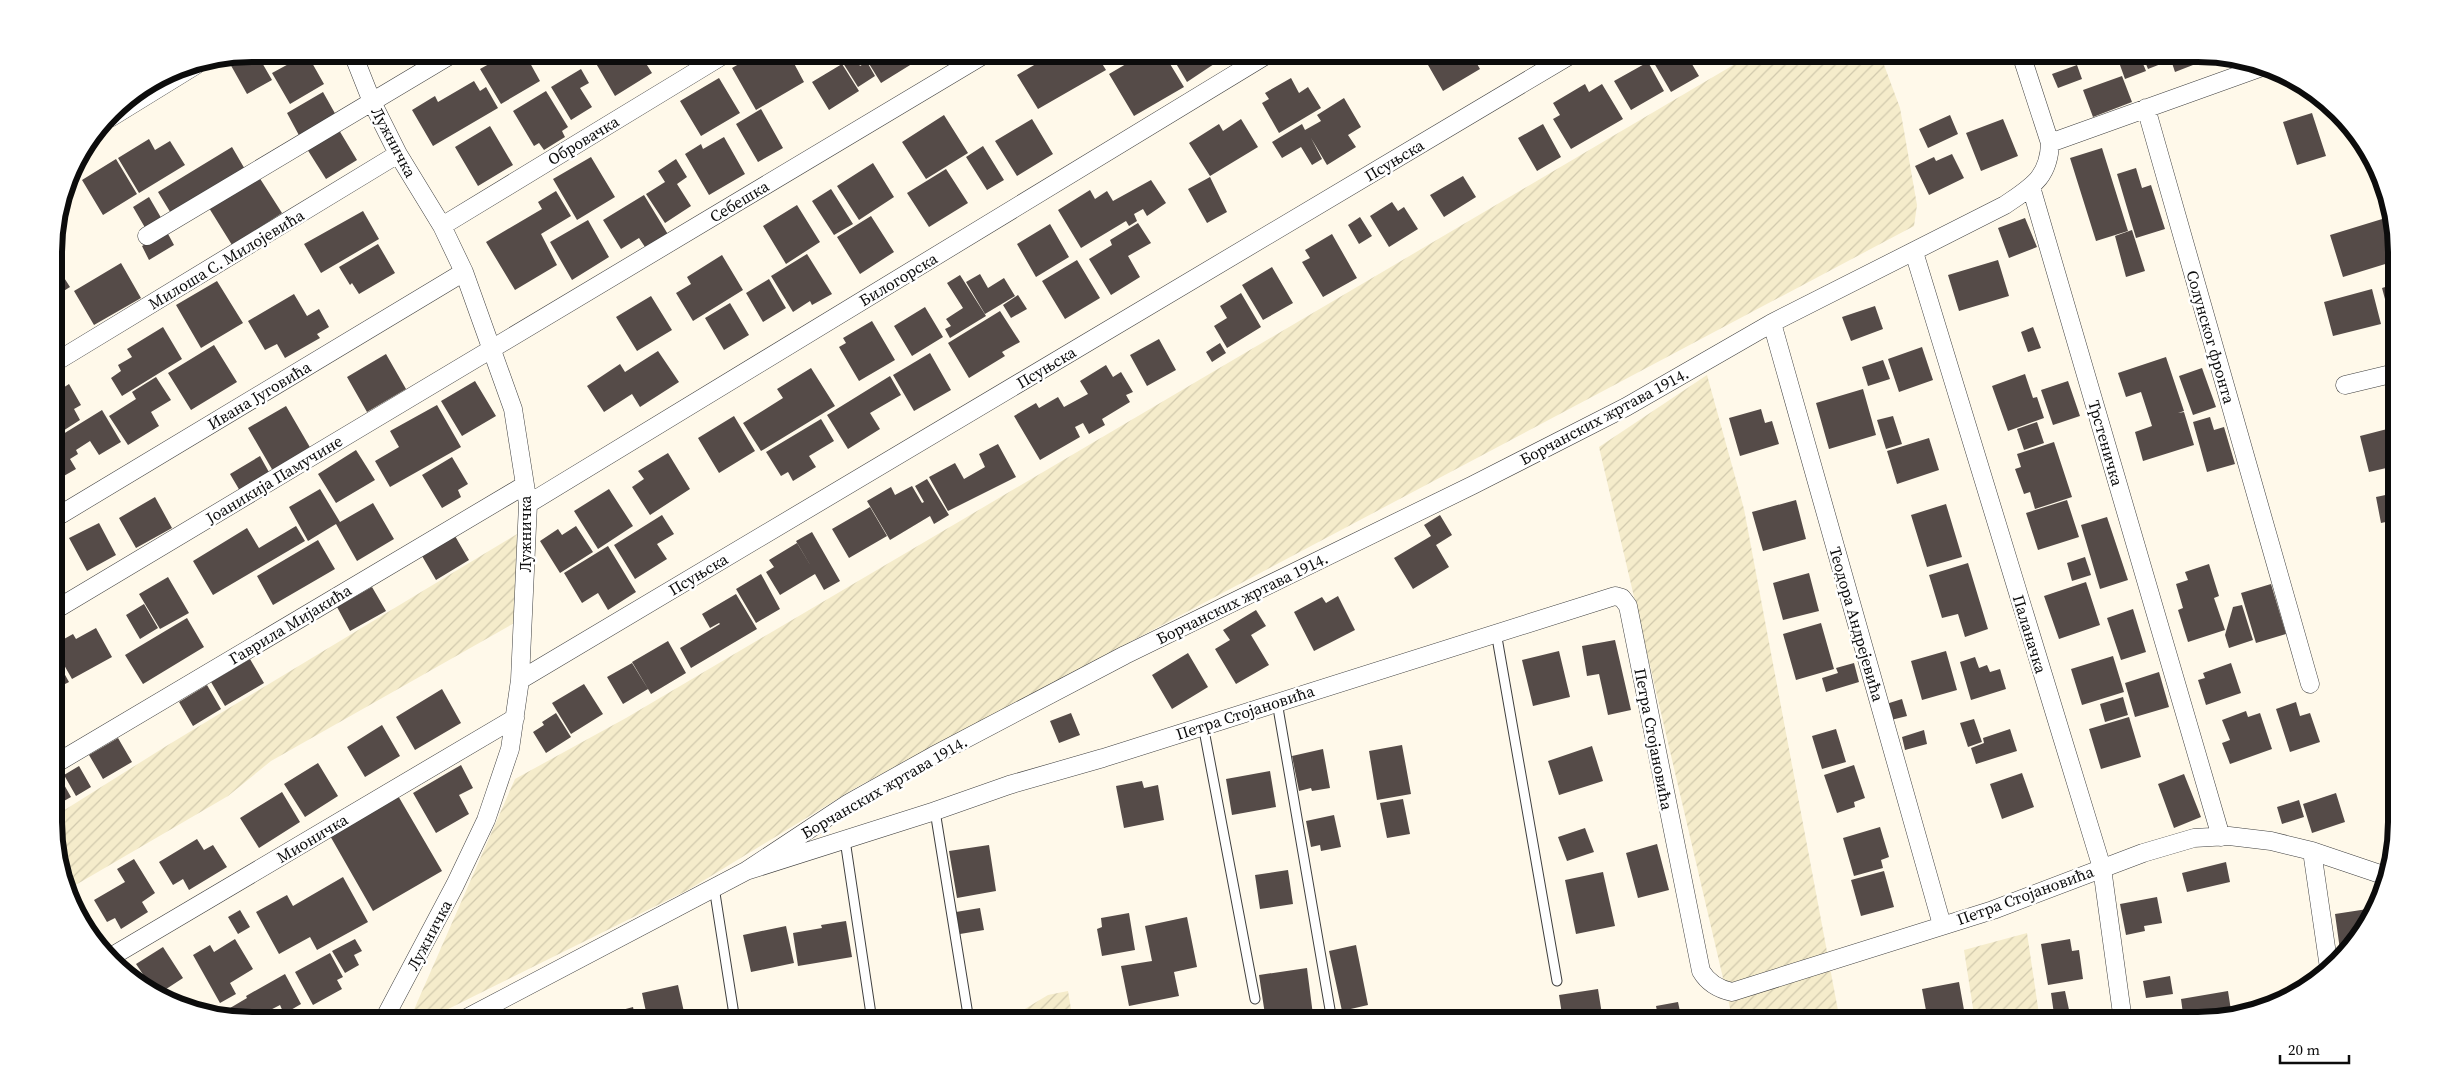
<svg xmlns="http://www.w3.org/2000/svg" width="2450" height="1075" viewBox="0 0 2450 1075" font-family="'Source Serif 4',serif">
<style>
.farmland{fill:url(#farmland-furrows)}
.building{fill:#554b48}
.lines{fill:none;stroke-linecap:round;stroke-linejoin:round}
.lane-casing{stroke:#3f3f3f;stroke-width:11}
.street-casing{stroke:#3f3f3f;stroke-width:19}
.lane{stroke:#fff;stroke-width:9}
.street{stroke:#fff;stroke-width:18}
.labels{text-anchor:middle;stroke-width:5;stroke-linejoin:round;paint-order:stroke}
.street-label{font-size:16px;fill:#0c0c0c;stroke:#fff}
.rim{fill:none;stroke:#0c0c0c;stroke-width:6}
</style>
<defs>
<pattern id="farmland-furrows" width="10" height="10" patternUnits="userSpaceOnUse" patternTransform="scale(1.25)"><rect width="10" height="10" fill="#f5eccb"/><path d="M-1 1l2-2M0 10L10 0M9 11l2-2" fill="none" stroke="#d1c9ad"/></pattern>
</defs>
<rect width="100%" height="100%" fill="#fff9ea"/>
<path class="farmland" d="M1752 54H1880L1900 108 1917 205 1914 226 857 787 688 890 424 1021H409L515 779 626 718Z
M1707 375 1744 509 1840 1021H1733L1599 447Z
M527 528 523 618 271 761 228 796 67 890 55 849V816L168 745Z
M2027 933 2040 1021H1975L1964 950Z
M1068 991 1073 1021H1005L1048 995Z"/>
<path class="building" d="M252 54H257L272 80 247 94 229 62 240 56Z
M307 54 324 84 290 104 272 73Z
M507 54H525L540 81 501 104 480 69Z
M605 54H640L652 73 615 96 594 60Z
M643 54H668L650 65Z
M756 54H789L804 82 756 110 732 68Z
M863 54H910L915 62 881 83Z
M1053 54H1096L1106 70 1038 109 1017 75Z
M1143 54H1164L1184 87 1134 116 1109 74Z
M1173 54H1208L1214 64 1187 82 1171 55Z
M1431 54H1486L1480 57 1478 54 1473 57 1480 69 1443 91 1424 58Z
M1671 54H1686L1699 76 1671 92 1654 63Z
M1695 54H1732L1715 64 1711 58 1701 64Z
M2116 54H2139L2146 71 2125 79Z
M2142 54H2188L2193 65 2175 72 2171 60 2148 69Z
M854 56 860 66 867 62 875 76 858 87 843 63Z
M1648 62 1664 91 1631 110 1614 81Z
M842 64 859 91 829 110 812 82Z
M2077 65 2082 79 2058 88 2052 74Z
M581 69 589 83 580 88 592 107 571 120 551 87Z
M2122 76 2132 102 2093 117 2083 90Z
M719 78 740 113 701 136 680 101Z
M1291 78 1299 93 1308 87 1321 108 1279 133 1262 103 1269 99 1265 93Z
M474 81 480 91 486 87 498 108 433 146 412 110 435 96 438 102Z
M1585 84 1589 92 1602 84 1623 119 1571 149 1553 119 1560 115 1553 103Z
M546 91 568 127 562 131 565 137 544 150 539 143 534 146 513 111Z
M323 92 337 117 301 139 287 113Z
M1344 98 1361 127 1348 135 1356 147 1327 165 1311 138 1322 159 1312 165 1301 147 1282 158 1272 142 1302 124 1305 130 1321 121 1317 115Z
M761 109 783 148 758 162 736 124Z
M2312 113 2326 156 2297 165 2283 122Z
M944 115 968 153 926 179 902 142Z
M1950 115 1958 134 1928 148 1919 129Z
M1032 119 1053 154 1017 176 995 141Z
M1241 119 1258 147 1210 176 1189 143 1219 124 1223 131Z
M2003 119 2018 156 1981 171 1966 133Z
M1543 124 1561 157 1537 171 1518 138Z
M490 126 513 165 478 186 455 147Z
M339 130 357 160 326 179 307 149Z
M724 137 745 174 709 195 685 154 701 144 703 149Z
M149 139 155 150 170 141 185 165 139 193 118 158Z
M983 146 1004 180 987 190 966 157Z
M232 147 246 171 172 215 158 192Z
M2102 148 2128 231 2096 241 2070 158Z
M1952 154 1964 178 1929 195 1915 166 1934 157 1936 161Z
M591 157 615 197 577 220 553 179Z
M116 159 137 194 103 215 82 180Z
M676 159 687 177 677 184 691 206 665 223 646 194 665 182 658 171Z
M873 163 894 197 859 220 837 186Z
M2136 168 2142 188 2151 185 2165 229 2136 238 2117 174Z
M946 169 968 203 929 227 907 193Z
M1463 176 1476 197 1444 217 1430 195Z
M259 177 282 213 232 245 209 208Z
M1210 177 1227 212 1207 223 1188 189Z
M1151 180 1166 203 1147 216 1143 209 1134 214 1137 221 1129 226 1126 221 1081 248 1058 210 1090 190 1095 199 1107 191 1113 201Z
M831 189 853 224 834 235 812 201Z
M556 191 571 216 541 234 557 265 515 290 486 242 542 209 538 202Z
M644 195 669 236 647 250 639 238 621 249 603 220Z
M149 197 163 221 147 231 133 207Z
M1392 202 1398 211 1404 207 1418 229 1389 247 1370 216Z
M797 205 820 242 786 264 763 226Z
M363 211 379 239 321 273 304 244Z
M871 216 894 252 860 274 837 237Z
M2392 216 2395 227V261L2343 277 2330 235Z
M1360 217 1372 236 1359 244 1348 225Z
M2025 218 2037 247 2009 258 1998 228Z
M588 220 609 257 572 280 550 242Z
M1138 223 1151 243 1128 256 1140 277 1111 295 1089 259 1112 245 1110 240Z
M1050 224 1069 257 1036 277 1017 244Z
M2132 230 2145 271 2126 277 2115 236Z
M167 232 174 245 149 260 142 246Z
M1332 234 1357 278 1323 297 1302 262 1310 258 1305 250Z
M378 244 395 273 359 294 352 283 350 285 339 267Z
M807 254 832 294 812 305 810 301 793 312 771 276Z
M722 255 743 290 693 321 676 293 691 284 687 277Z
M1077 260 1100 298 1065 319 1042 281Z
M1998 260 2009 296 1959 311 1948 275Z
M54 262 70 287 54 297Z
M121 263 141 298 94 325 74 291Z
M1272 267 1293 303 1263 320 1242 285Z
M980 274 988 288 1004 278 1015 296 985 314 966 282Z
M960 275 986 316 950 338 945 329 951 326 946 319 963 308 947 283Z
M769 279 786 308 763 322 746 293Z
M217 281 243 323 201 348 176 305Z
M2395 284V324L2392 325 2382 288Z
M2372 289 2381 324 2333 336 2324 302Z
M1241 293 1261 327 1227 348 1214 326 1227 318 1220 306Z
M294 294 307 316 319 309 329 327 317 334 320 338 285 358 277 344 265 350 248 321Z
M1018 295 1027 309 1011 318 1003 305Z
M651 296 672 330 637 351 616 317Z
M730 303 749 335 724 350 705 318Z
M1875 306 1883 329 1851 341 1842 317Z
M925 307 943 337 912 356 894 326Z
M1000 311 1020 342 1002 352 1005 356 969 378 948 343Z
M872 321 895 360 859 381 839 347 846 343 843 338Z
M163 327 182 359 122 396 111 378 121 371 118 365 132 357 127 349Z
M2033 327 2041 348 2028 352 2021 332Z
M1159 339 1176 370 1147 386 1130 355Z
M1220 343 1226 353 1212 362 1206 352Z
M214 345 237 382 191 410 168 373Z
M1922 347 1933 380 1899 392 1888 359Z
M658 351 679 382 640 407 632 394 604 412 587 386 620 364 625 372Z
M930 353 951 390 914 411 893 375Z
M386 354 406 389 367 412 347 377Z
M2166 357 2184 411 2178 413 2184 412 2194 445 2143 461 2135 432 2152 426 2141 392 2126 397 2118 373Z
M1883 360 1890 379 1868 386 1862 367Z
M1106 365 1113 377 1121 372 1133 392 1126 395 1130 402 1102 419 1105 425 1089 434 1083 423 1075 427 1080 437 1040 460 1014 416 1036 403 1039 408 1058 397 1064 407 1088 394 1080 381Z
M811 368 835 406 761 451 743 423 783 398 777 389Z
M2202 368 2216 407 2193 415 2179 376Z
M2025 374 2033 398 2037 397 2044 418 2008 431 1992 386Z
M890 376 901 395 870 413 880 429 848 449 827 415Z
M156 377 171 400 151 412 159 426 128 445 109 416 136 399 132 392Z
M475 381 496 416 462 436 441 401Z
M2068 381 2080 416 2053 425 2041 390Z
M69 384 81 405 74 409 80 420 55 436V393Z
M1863 389 1876 435 1829 449 1816 403Z
M437 405 461 447 390 487 375 461 399 447 390 431Z
M286 406 311 449 273 471 248 428Z
M1761 409 1765 423 1772 421 1779 444 1740 456 1729 418Z
M102 410 121 442 99 455 90 441 76 450 78 454 70 459 76 469 55 481V439Z
M734 416 755 451 719 473 698 438Z
M1893 416 1902 444 1886 449 1877 420Z
M2210 417 2214 430 2224 427 2235 464 2207 472 2193 422Z
M821 419 834 441 809 456 816 467 793 481 788 472 781 476 766 452Z
M2037 422 2044 443 2024 450 2017 429Z
M2395 427V466L2369 472 2360 436Z
M1929 438 1939 470 1897 484 1887 451Z
M2054 442 2072 497 2035 509 2030 492 2024 494 2015 469 2021 467 2017 454Z
M998 444 1016 477 948 511 929 477 955 463 964 479 985 467 979 454Z
M356 450 375 480 336 503 318 474Z
M668 453 690 489 650 515 632 487 644 479 638 471Z
M260 456 270 474 240 491 230 474Z
M452 457 468 484 458 490 461 497 442 508 422 475Z
M927 479 949 515 934 524 930 516 890 540 867 501 891 487 895 495 912 486 922 503 924 502 915 486Z
M320 489 340 522 373 503 394 539 357 561 336 524 308 541 289 507Z
M609 489 633 526 598 549 574 511Z
M2395 493V520L2381 523 2376 497Z
M155 497 172 528 136 548 119 518Z
M1796 500 1806 539 1763 551 1752 512Z
M2067 500 2079 537 2038 550 2026 513Z
M1946 504 1962 557 1927 567 1911 515Z
M870 507 887 536 849 558 832 529Z
M662 515 674 534 657 544 667 559 635 579 614 545Z
M1440 515 1452 535 1436 545 1449 567 1413 589 1394 558 1431 536 1424 525Z
M2107 517 2128 580 2100 589 2081 525Z
M99 523 116 555 87 571 69 538Z
M296 526 305 541 213 595 193 561 247 528 259 548Z
M576 526 593 552 560 573 540 541 558 529 562 535Z
M812 532 840 581 824 590 815 574 780 595 766 572 774 567 769 560 797 543 812 568 796 541Z
M455 536 469 560 436 580 422 556Z
M318 540 335 569 273 605 257 576Z
M608 546 636 592 608 610 598 593 582 603 564 573Z
M2085 557 2091 575 2072 581 2067 563Z
M1968 563 1988 629 1965 637 1958 614 1942 618 1929 575Z
M2209 564 2219 596 2214 598 2225 630 2188 642 2178 610 2183 608 2176 584 2188 580 2185 572Z
M1809 573 1819 611 1783 620 1773 583Z
M761 574 780 609 756 623 736 589Z
M168 577 189 613 160 629 139 594Z
M2086 582 2100 625 2059 639 2044 596Z
M2271 584 2286 634 2256 643 2241 593Z
M372 587 386 611 350 631 337 607Z
M736 594 757 629 691 668 680 648 720 624 719 623 710 628 702 614Z
M1338 596 1355 630 1314 651 1294 612 1322 597 1326 603Z
M144 604 158 628 140 639 126 615Z
M2242 605 2253 640 2229 648 2225 635 2233 607Z
M2133 609 2146 652 2121 660 2107 618Z
M1256 610 1266 626 1251 635 1269 665 1236 684 1215 649 1230 640 1223 630Z
M187 618 204 647 143 684 125 655Z
M1821 623 1834 669 1796 680 1783 634Z
M96 628 112 657 72 679 55 649V644L73 634 76 639Z
M1615 640 1631 710 1608 715 1599 674 1587 676 1582 646Z
M668 641 686 673 651 694 632 662Z
M1559 651 1570 697 1533 706 1522 660Z
M1946 651 1957 690 1922 700 1911 661Z
M1188 653 1208 687 1172 709 1152 675Z
M2113 656 2124 692 2082 705 2071 669Z
M55 657 69 682 55 689Z
M1975 657 1979 668 1987 665 1990 672 2000 669 2006 689 1971 700 1960 662Z
M250 659 264 683 225 706 211 682Z
M632 663 648 689 623 704 607 677Z
M1854 663 1859 682 1826 692 1822 678 1838 673 1836 668Z
M2231 663 2241 693 2206 705 2198 680 2205 678 2203 673Z
M2159 672 2169 707 2135 717 2125 683Z
M584 684 603 714 571 734 552 703Z
M207 685 221 709 193 726 179 702Z
M442 689 461 723 415 750 396 717Z
M2123 697 2128 715 2105 722 2100 704Z
M1902 699 1907 716 1891 720 1886 704Z
M2296 702 2300 716 2310 713 2320 742 2290 752 2276 709Z
M2246 711 2248 717 2260 713 2272 749 2230 764 2222 743 2230 740 2222 720Z
M556 713 571 737 546 753 533 732 544 725 542 722Z
M1071 713 1080 735 1059 743 1050 721Z
M2129 717 2141 757 2101 769 2089 729Z
M1974 719 1982 742 1968 747 1960 723Z
M382 725 400 756 365 777 347 747Z
M1836 729 1846 762 1822 769 1812 736Z
M2010 729 2017 751 1976 764 1971 748 1984 743 1983 738Z
M1924 730 1927 744 1905 750 1902 737Z
M118 738 132 762 103 779 89 755Z
M1402 745 1411 794 1377 800 1369 751Z
M1592 746 1603 781 1559 795 1548 761Z
M1323 749 1330 788 1312 791 1311 788 1299 791 1292 756Z
M318 763 338 796 305 817 284 784Z
M461 765 473 788 459 795 469 814 436 833 413 793Z
M1854 765 1865 798 1854 802 1855 807 1837 813 1824 775Z
M79 766 91 787 76 796 64 775Z
M1270 771 1276 807 1232 815 1226 779Z
M2022 773 2034 807 2002 819 1990 784Z
M58 774 71 797 55 806V776Z
M2184 774 2201 817 2174 828 2158 784Z
M1142 781 1144 788 1158 785 1164 820 1124 828 1116 786Z
M282 792 300 822 259 848 240 818Z
M2336 793 2345 822 2312 833 2303 804Z
M397 794 442 871 373 911 329 834Z
M1403 799 1410 834 1387 838 1380 803Z
M2299 800 2304 817 2282 824 2277 807Z
M1334 815 1341 847 1321 851 1320 845 1311 847 1306 821Z
M1880 827 1889 857 1881 860 1883 868 1854 876 1843 838Z
M1585 828 1594 852 1567 861 1558 837Z
M197 839 204 850 213 845 227 867 189 890 183 879 173 885 159 862Z
M1657 844 1669 890 1638 898 1626 853Z
M989 845 996 891 957 898 949 851Z
M134 859 155 893 142 902 148 912 121 929 115 918 107 922 94 900 125 882 117 869Z
M2226 862 2230 882 2187 892 2182 873Z
M1288 870 1293 904 1260 909 1255 875Z
M1884 871 1894 907 1861 916 1851 880Z
M1603 872 1615 926 1576 934 1565 880Z
M343 877 368 922 317 950 310 937 279 954 256 912 287 895 293 906Z
M2157 897 2162 923 2144 926 2145 931 2126 935 2120 904Z
M980 908 984 930 960 934 956 912Z
M2374 908 2355 944 2341 957 2335 914Z
M240 910 250 927 238 934 228 917Z
M1129 913 1135 950 1102 956 1097 929 1102 927 1101 918Z
M1187 917 1197 967 1174 972 1179 996 1129 1006 1121 966 1152 961 1145 926Z
M846 921 852 957 798 966 793 933 822 928 821 925Z
M786 926 794 963 751 972 743 935Z
M235 939 253 969 230 983 236 994 220 1003 193 955 210 945 214 952Z
M355 939 362 951 354 955 359 965 345 973 332 951Z
M2070 939 2072 951 2079 950 2083 979 2048 985 2041 944Z
M1356 945 1368 1005 1342 1011 1329 951Z
M163 947 183 978 157 995 136 964Z
M330 953 343 977 337 980 342 989 313 1005 295 972Z
M1307 968 1313 1015 1266 1021 1259 975Z
M285 974 301 1004 284 1014 280 1005 249 1021 214 1014 224 1008 225 1011 247 998 246 996Z
M2170 976 2173 994 2146 998 2143 981Z
M1959 982 1966 1021H1928L1922 989Z
M678 985 686 1021H648L642 993Z
M1598 989 1603 1021H1563L1559 995Z
M2065 991 2071 1019 2055 1021 2051 993Z
M2228 991 2232 1017 2210 1021H2184L2181 999Z
M1678 1002 1682 1021H1659L1656 1006Z
M633 1007 636 1021H601L600 1016Z
M2175 1010 2177 1021H2139L2138 1016Z"/>
<g class="lines">
<defs>
<path id="lane" d="M1496 632 1557 981
M1277 702 1332 1021
M1203 725 1255 999
M935 811 969 1021
M845 840 872 1021
M714 887 735 1021"/>
<path id="street" d="M353 54 372 102 398 154 442 226 464 272 513 409 528 504 520 680 510 749 486 820 455 885 383 1021
M2146 108 2310 684
M110 118 196 65
M2050 143 2262 67
M2031 187 2221 837
M442 226 725 54
M147 236 452 54
M1914 252 2102 868 2123 1021
M1772 323 1942 925
M54 363 398 154
M2345 385 2395 373
M528 504 1268 54
M55 518 464 272
M55 610 985 54
M520 680 1572 54
M55 764 525 485
M2312 851 2329 968
M746 871 935 811 1009 785 1103 758 1615 596 1622 598 1628 606 1701 971C1708 983 1718 989 1732 992L1993 910 2143 853 2194 838 2229 836 2271 841 2312 851 2386 876
M109 958 515 718
M461 1021 746 871 849 803 933 756 1125 655 1473 485 1626 407 1772 323 2005 205C2031 187 2049 178 2050 143L2021 54"/>
</defs>
<use href="#lane" class="lane-casing"/>
<use href="#street" class="street-casing"/>
<use href="#lane" class="lane"/>
<use href="#street" class="street"/>
</g>
<g class="labels">
<g class="street-label">
<text transform="translate(583 140) rotate(-31)" y="6">Обровачка</text>
<text transform="translate(394 142) rotate(62)" y="6">Лужничка</text>
<text transform="translate(1394 160) rotate(-31)" y="6">Псуњска</text>
<text transform="translate(739 201) rotate(-31)" y="6">Себешка</text>
<text transform="translate(226 259) rotate(-31)" y="6">Милоша С. Милојевића</text>
<text transform="translate(898 279) rotate(-31)" y="6">Билогорска</text>
<text transform="translate(2211 337) rotate(74)" y="6">Солунског фронта</text>
<text transform="translate(1046 367) rotate(-31)" y="6">Псуњска</text>
<text transform="translate(259 395) rotate(-31)" y="6">Ивана Југовића</text>
<text transform="translate(1604 416) rotate(-28)" y="6">Борчанских жртава 1914.</text>
<text transform="translate(2106 443) rotate(74)" y="6">Трстеничка</text>
<text transform="translate(274 479) rotate(-31)" y="6">Јоаникија Памучине</text>
<text transform="translate(525 534) rotate(-90)" y="6">Лужничка</text>
<text transform="translate(698 574) rotate(-31)" y="6">Псуњска</text>
<text transform="translate(1242 598) rotate(-26)" y="6">Борчанских жртава 1914.</text>
<text transform="translate(290 624) rotate(-31)" y="6">Гаврила Мијакића</text>
<text transform="translate(1857 624) rotate(74)" y="6">Теодора Андрејевића</text>
<text transform="translate(2030 634) rotate(73)" y="6">Паланачка</text>
<text transform="translate(1245 712) rotate(-18)" y="6">Петра Стојановића</text>
<text transform="translate(1654 739) rotate(79)" y="6">Петра Стојановића</text>
<text transform="translate(884 787) rotate(-30)" y="6">Борчанских жртава 1914.</text>
<text transform="translate(312 838) rotate(-31)" y="6">Мионичка</text>
<text transform="translate(2025 895) rotate(-20)" y="6">Петра Стојановића</text>
<text transform="translate(429 935) rotate(-62)" y="6">Лужничка</text>
</g>
</g>
<path d="M0 0H2450V1075H0ZM252 62H2198A190 190 0 0 1 2388 252V822A190 190 0 0 1 2198 1012H252A190 190 0 0 1 62 822V252A190 190 0 0 1 252 62Z" fill="#fff" fill-rule="evenodd"/>
<path class="rim" d="M252 62H2198A190 190 0 0 1 2388 252V822A190 190 0 0 1 2198 1012H252A190 190 0 0 1 62 822V252A190 190 0 0 1 252 62Z"/>
<path d="M2280 1055v8h69v-8" fill="none" stroke="#0c0c0c" stroke-width="2.5"/>
<text x="2288" y="1055" font-size="15" fill="#0c0c0c" stroke="#ffffff" stroke-width="4" paint-order="stroke">20 m</text>
</svg>
